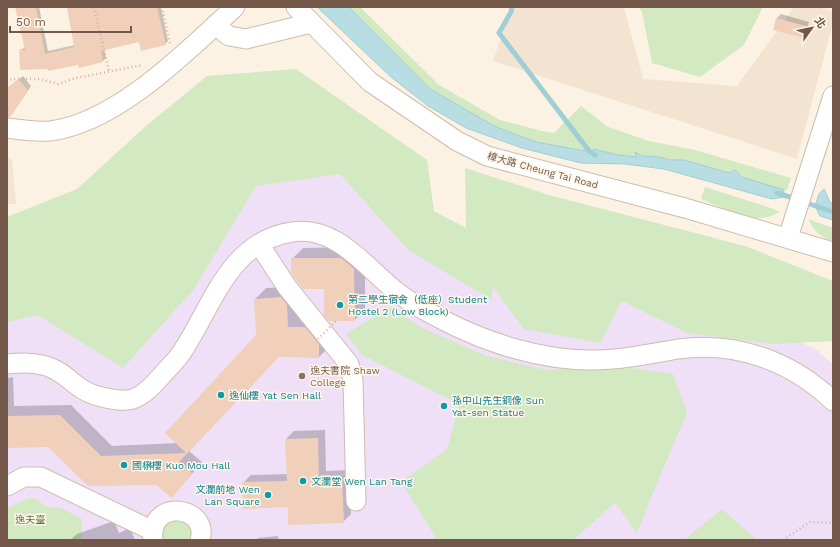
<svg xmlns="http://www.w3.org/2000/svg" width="840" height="547" viewBox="0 0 840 547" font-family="'Work Sans','Noto Sans TC',sans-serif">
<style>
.residential{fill:#f3e4d2}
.education{fill:#efe0f8}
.green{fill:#d2e9c2}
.water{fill:#b8dee4;stroke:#9fced6}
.shadow{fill:#0003}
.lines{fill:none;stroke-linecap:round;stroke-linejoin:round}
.stream{stroke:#9fced6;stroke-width:5}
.building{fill:#f0d0bb}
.minor-casing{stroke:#cfbcad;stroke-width:21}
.path{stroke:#d5b39f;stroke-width:2.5;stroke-dasharray:1 3;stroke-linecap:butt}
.minor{stroke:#fff;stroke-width:19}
.path-bridge{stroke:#d5b39f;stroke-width:2.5;stroke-dasharray:1 3;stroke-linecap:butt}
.culture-dot{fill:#0f9aa8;stroke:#fff6e9;stroke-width:1.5}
.education-dot{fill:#8d6e63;stroke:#fff6e9;stroke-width:1.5}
.labels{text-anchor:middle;stroke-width:3;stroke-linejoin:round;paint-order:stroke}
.street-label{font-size:10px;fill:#73584a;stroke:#fff6e9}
.culture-label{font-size:10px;fill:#0d838f;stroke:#fff6e9;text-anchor:start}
.education-label{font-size:10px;fill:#785e54;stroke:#fff6e9;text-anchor:start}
.park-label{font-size:10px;fill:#537842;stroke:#fff6e9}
</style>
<rect width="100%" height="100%" fill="#fcf2e3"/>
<path class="residential" d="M511 7H624L643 79 737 86 794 7H822L833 12V23L797 159 493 61Z
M7 157 12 160 16 204H7Z"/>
<path class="education" d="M344 142 464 248 767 326 815 349 833 364V540H7V258Z"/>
<path class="green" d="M349 7H360L439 85 500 120 542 131 554 133 581 106 608 127 649 141 695 150 791 178 787 190C771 191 747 182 735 170L729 173 685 160H670L660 157 642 156 636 152V159L594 149 589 151 536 142 496 127 430 89Z
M639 7H763L744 45 700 77 652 63 642 12Z
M296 69 427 160 434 211 466 228 465 168 549 195 745 246 833 281V341L772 344 687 333 622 301 600 343 524 329 492 286V300L408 250 340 174 256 186 194 289 123 368 38 315 7 322V217L77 189 146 126 207 76Z
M705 187 774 209 779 212C756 228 723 208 701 199Z
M808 219 833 228V241C820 237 814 231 808 219Z
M390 307 422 328 487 356 547 370 625 367 673 374 687 413 659 478 637 533 615 503 573 540H434L435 536 401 482 447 449 459 404 362 355 346 334Z
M29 498 36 499 47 507 61 508 82 519 81 540H8L7 508Z
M722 509 757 540H684Z
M168 518 190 523 193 540H159V527Z"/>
<path class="water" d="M317 7H349L430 89 496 127 536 142 591 152 594 149 618 155 637 157 635 152 642 156 660 157 670 160H684L729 173 735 170 742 177 784 190 783 197 772 199 664 169 625 164 581 163 522 148 466 128 428 106 391 77Z
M824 189 830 202 833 204V220L820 216 815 206 819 194Z"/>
<path class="shadow" d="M16 7H39L48 51 75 45 67 7H161L168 41 165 44 140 41 104 49 106 58 103 61 79 67V64L20 50 26 47Z
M781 14 809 22 806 32 803 36 774 29 777 18Z
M23 76 31 86 12 114 7 111V88Z
M352 247 365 258V309L355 320 325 288 292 259 303 248Z
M292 287 298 294V317H316L330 346 319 357 279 356 189 451 202 462 172 497 157 484 48 446 7 447V378L13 377 14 406 71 405 112 446 177 443 257 336 255 299 266 288Z
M325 430 326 471 350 470 351 514 343 522 289 506 243 483 251 475 288 474 286 439 294 431Z
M114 521 119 533 130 528 135 540H70L77 534Z
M278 536 279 540H256L258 538Z"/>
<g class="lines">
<path class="stream" d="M512 7 511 12 499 33 589 151 595 155
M777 193 796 199
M804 202 833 212"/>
</g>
<path class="building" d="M15 7H36L45 54 74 47 67 7H157L166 45 141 51 139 42 101 51 103 62 79 68 78 65 48 71V69L20 70 19 50H25Z
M776 18 806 26 803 38 773 30Z
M19 79 28 91 10 117H7V88Z
M291 258H341L354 269 355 321H329L324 316V289H303L291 273Z
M281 297 287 305 288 327H305L319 344V358L279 357 179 462 192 473 172 498 156 485 88 486 48 447 7 448V416L60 415 101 456 186 453 165 433 256 335 254 299Z
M318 438 319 479 342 478 344 523 288 525V507L243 509 242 482 287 481 285 439Z"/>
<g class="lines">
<defs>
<path id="minor" d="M296 7 370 82 457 141 487 156 685 208 833 252
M215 25 229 36 246 39 311 23
M7 128C21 130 36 132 50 131 117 123 187 51 235 7
M788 238 833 96
M259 244 287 287 349 364 353 380 356 501
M7 364C20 363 33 362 46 366 63 371 69 381 82 389 92 396 121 403 133 399 146 394 154 384 163 374 169 367 177 360 182 352 212 307 229 241 292 232 337 225 366 268 397 292 411 303 427 312 443 320 487 343 541 360 591 360 621 360 649 354 678 349 736 341 791 361 833 401
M7 486 24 477H41L153 531
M153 540C148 498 210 505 200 540"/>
</defs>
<use href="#minor" class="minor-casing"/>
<path class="path" d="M94 7 109 71
M162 7 170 44
M7 82 12 79H40L58 84 76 78 143 65
M783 540 810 522 833 523"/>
<use href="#minor" class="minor"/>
<path class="path-bridge" d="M318 339 336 321"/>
</g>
<g class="culture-dot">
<circle cx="340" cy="305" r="4"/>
<circle cx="221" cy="395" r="4"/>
<circle cx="444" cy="406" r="4"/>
<circle cx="124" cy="465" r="4"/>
<circle cx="303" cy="481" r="4"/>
<circle cx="268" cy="495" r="4"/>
</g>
<circle class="education-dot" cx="302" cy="376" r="4"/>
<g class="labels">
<g class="street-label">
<text transform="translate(543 170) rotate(15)" y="4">樟大路 Cheung Tai Road</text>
</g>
<g class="culture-label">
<text x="348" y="303">第二學生宿舍（低座）Student<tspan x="348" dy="12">Hostel 2 (Low Block)</tspan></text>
<text x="229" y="399">逸仙樓 Yat Sen Hall</text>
<text x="452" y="404">孫中山先生銅像 Sun<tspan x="452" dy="12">Yat-sen Statue</tspan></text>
<text x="132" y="469">國楙樓 Kuo Mou Hall</text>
<text x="311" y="485">文瀾堂 Wen Lan Tang</text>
<text x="260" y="493" text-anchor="end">文瀾前地 Wen<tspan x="260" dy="12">Lan Square</tspan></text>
</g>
<g class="education-label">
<text x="310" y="374">逸夫書院 Shaw<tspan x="310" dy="12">College</tspan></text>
</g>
<g class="park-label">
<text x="30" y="523">逸夫臺</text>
</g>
</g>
<rect width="840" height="547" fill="none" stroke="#73584a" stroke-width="16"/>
<g transform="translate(812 28) rotate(57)" stroke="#fff6e9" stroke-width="3" paint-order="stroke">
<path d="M0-3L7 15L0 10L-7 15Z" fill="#73584a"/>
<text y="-6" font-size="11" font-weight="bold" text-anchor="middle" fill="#73584a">北</text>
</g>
<path d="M10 26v6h121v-6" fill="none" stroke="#73584a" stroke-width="2"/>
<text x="16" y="26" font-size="12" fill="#73584a" stroke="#fff6e9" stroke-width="3" paint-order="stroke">50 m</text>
</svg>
